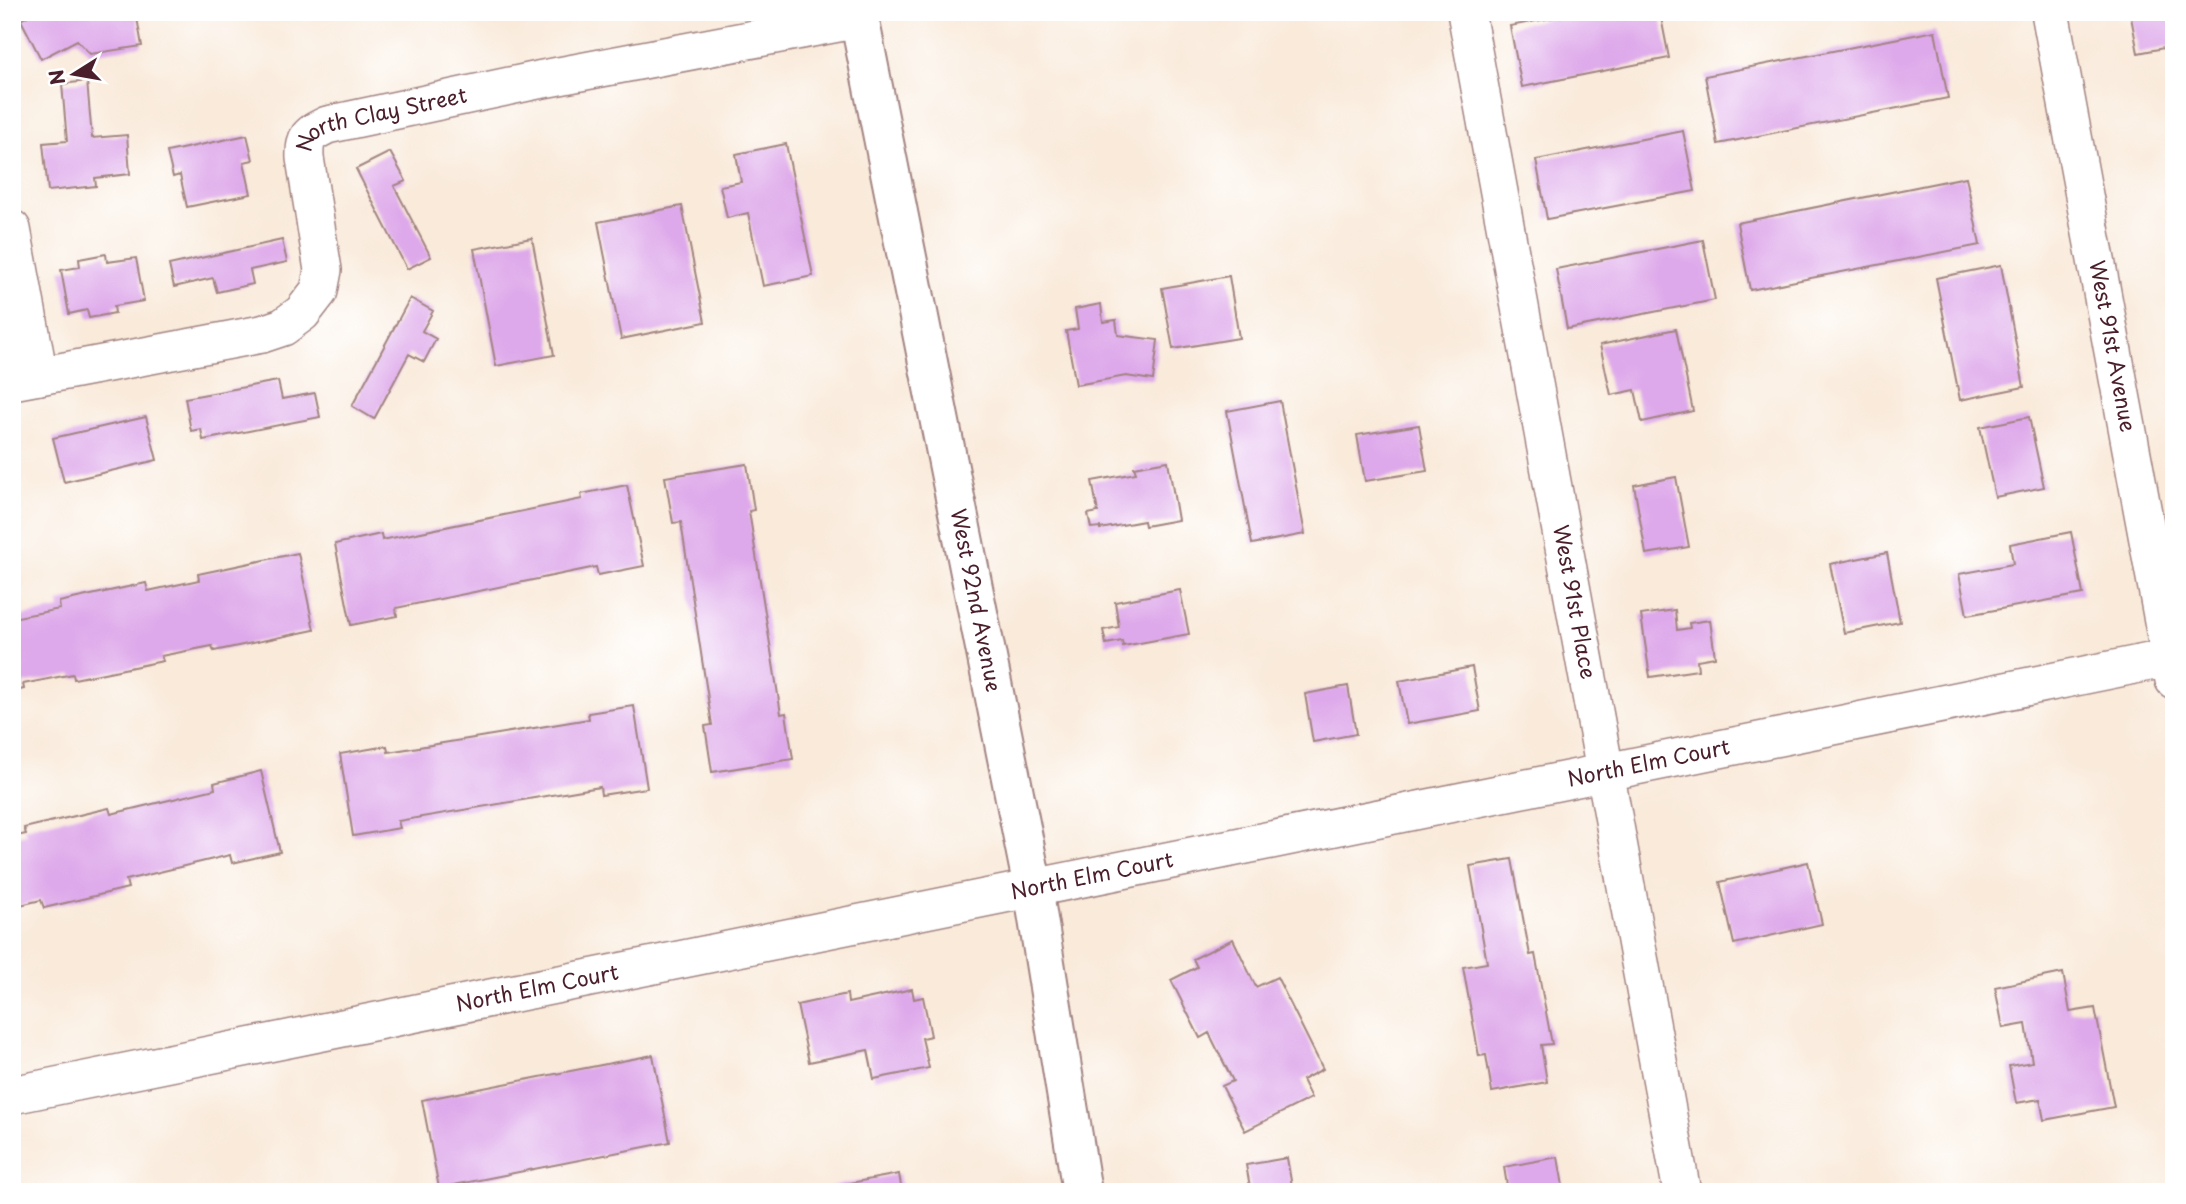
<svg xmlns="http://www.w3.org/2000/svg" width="2186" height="1204" viewBox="0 0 2186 1204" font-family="'Playpen Sans',sans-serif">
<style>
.building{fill:#dea9ea}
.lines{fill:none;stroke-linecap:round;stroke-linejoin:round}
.minor-casing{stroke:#a28482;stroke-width:40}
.primary-casing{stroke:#a28482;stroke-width:42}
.minor{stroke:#fff;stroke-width:37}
.primary{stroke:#fff;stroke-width:38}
.labels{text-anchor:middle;stroke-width:6;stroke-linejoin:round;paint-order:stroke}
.street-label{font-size:21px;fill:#4a1f2b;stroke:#fff}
</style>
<rect width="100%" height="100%" fill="#fff"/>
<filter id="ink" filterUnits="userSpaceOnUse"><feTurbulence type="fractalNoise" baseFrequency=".0143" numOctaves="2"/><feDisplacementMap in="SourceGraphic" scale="14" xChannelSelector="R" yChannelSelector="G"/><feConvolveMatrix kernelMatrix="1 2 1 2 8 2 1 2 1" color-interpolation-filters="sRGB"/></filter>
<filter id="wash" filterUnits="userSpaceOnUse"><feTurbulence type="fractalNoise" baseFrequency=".00686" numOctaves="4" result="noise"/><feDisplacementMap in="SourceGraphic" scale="28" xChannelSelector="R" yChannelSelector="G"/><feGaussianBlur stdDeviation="1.57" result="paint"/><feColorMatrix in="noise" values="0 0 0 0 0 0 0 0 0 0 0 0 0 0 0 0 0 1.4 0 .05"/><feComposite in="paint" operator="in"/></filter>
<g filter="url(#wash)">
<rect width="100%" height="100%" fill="#f9eada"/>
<g id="blocks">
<path class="building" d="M34 12H136L142 46 90 54 77 40 41 59 21 20Z
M1583 12H1660L1669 58 1522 87 1510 26Z
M2130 12H2174V46L2138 53Z
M1935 31 1948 98 1718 144 1705 76Z
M87 81 92 138 127 135 130 174 95 178 96 186 48 191 43 143 67 141 62 84Z
M1683 131 1695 191 1547 219 1536 160Z
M247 135 253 160 244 162 251 194 187 207 180 175 173 177 167 152Z
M786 144 813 276 763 286 748 213 727 218 720 186 741 182 736 154Z
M390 152 406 181 394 186 431 257 407 269 356 169Z
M1966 177 1980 245 1750 290 1737 223Z
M682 206 705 322 621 339 598 222Z
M532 238 554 355 496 366 474 249Z
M282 240 287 262 250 270 253 284 217 292 213 278 174 287 169 265Z
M1703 240 1715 300 1567 329 1556 269Z
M106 254 107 262 136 258 144 301 114 306 115 313 89 318 87 310 69 314 61 270 80 267 79 259Z
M2001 265 2024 387 1960 400 1936 278Z
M1229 276 1239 338 1173 349 1162 288Z
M410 298 433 311 422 331 436 339 424 362 409 354 374 419 352 406Z
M1101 304 1103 322 1116 320 1118 335 1158 340 1153 380 1126 376 1076 385 1066 331 1078 329 1075 309Z
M1676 329 1693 411 1642 422 1635 390 1611 395 1600 345Z
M278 381 282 399 315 393 320 417 203 440 201 429 191 431 185 398Z
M1280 401 1305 534 1252 544 1227 411Z
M146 417 157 460 64 482 53 438Z
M2029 417 2044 487 1995 497 1980 427Z
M1419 425 1427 471 1365 481 1357 435Z
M1168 461 1178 520 1145 526 1144 521 1100 529V527L1091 528 1088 514 1098 512 1092 481 1136 473 1134 467Z
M747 464 754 510 749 511 781 714 786 713 793 759 712 772 705 726 712 725 681 522 673 523 665 477Z
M1676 477 1689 547 1646 554 1634 485Z
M627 485 644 566 598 575 596 567 396 608 397 616 351 625 335 544 381 534 382 540 582 499 581 494Z
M2071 532 2083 594 1967 615 1959 574 2013 564 2010 544Z
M298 553 314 630 214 651 212 646 161 656 163 661 74 679 73 674 23 684 24 689 12 692V618L60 609 59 602 146 583 148 591 199 580 198 574Z
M1887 553 1900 622 1844 633 1830 564Z
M1180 590 1189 634 1123 646 1122 641 1106 644 1103 630 1119 627 1115 602Z
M1675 610 1677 630 1690 628 1689 623 1710 620 1715 657 1697 660 1698 670 1650 677 1641 615Z
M1472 667 1480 711 1407 724 1399 681Z
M1348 686 1356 734 1313 742 1305 694Z
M634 706 647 788 601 795 600 787 398 821 400 828 353 836 340 754 387 746 388 752 589 719 588 713Z
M261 771 280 852 232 863 230 855 126 880 128 888 44 908 41 900 12 907V837L26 834 24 828 109 808 111 814 215 789 214 783Z
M1512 859 1530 955 1535 954 1552 1044 1541 1045 1547 1082 1492 1092 1486 1055 1479 1056 1463 967 1487 963 1470 866Z
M1808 862 1822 924 1734 944 1720 882Z
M1233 939 1256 987 1277 977 1323 1069 1302 1080 1311 1098 1245 1131 1222 1086 1233 1081 1209 1033 1200 1038 1171 980 1197 967 1193 959Z
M2063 973 2070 1012 2095 1008 2114 1107 2044 1120 2040 1099 2016 1103 2009 1066 2032 1062 2026 1024 2003 1028 1995 987Z
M912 989 914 999 923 997 931 1036 922 1038 929 1068 874 1079 868 1050 809 1062 797 1005 847 994 848 1003Z
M653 1055 670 1142 439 1188 422 1100Z
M1558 1157 1564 1192H1508L1504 1167Z
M1287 1158 1293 1192H1251L1246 1165Z
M899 1174 902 1192H812V1190Z"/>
</g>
</g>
<g filter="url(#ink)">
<use href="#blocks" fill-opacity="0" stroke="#a28482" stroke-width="2"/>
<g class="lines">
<defs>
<g id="minor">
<path id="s1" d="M1466 12 1682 1192"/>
<path id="s2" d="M2050 12 2174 680"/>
<path d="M12 229 39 376 12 381"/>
<path id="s3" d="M39 376 262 334 283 327 302 313 319 291 323 270 305 158C304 136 309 134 327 125L538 80 859 19"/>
<path id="s4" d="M12 1095 2174 657"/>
</g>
<g id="primary">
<path id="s5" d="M858 12 1033 888 1082 1192"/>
</g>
</defs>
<use href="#minor" class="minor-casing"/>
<use href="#primary" class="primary-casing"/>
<use href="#minor" class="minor"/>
<use href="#primary" class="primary"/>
</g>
</g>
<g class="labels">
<g class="street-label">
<text dy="7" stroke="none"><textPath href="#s3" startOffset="532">North Clay Street</textPath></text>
<text dy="7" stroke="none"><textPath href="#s2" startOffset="340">West 91st Avenue</textPath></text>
<text dy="7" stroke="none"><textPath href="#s5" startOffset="600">West 92nd Avenue</textPath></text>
<text dy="7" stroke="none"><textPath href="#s1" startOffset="600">West 91st Place</textPath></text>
<text dy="7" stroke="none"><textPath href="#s4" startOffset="1670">North Elm Court</textPath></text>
<text dy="7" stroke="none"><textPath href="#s4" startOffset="1102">North Elm Court</textPath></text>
<text dy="7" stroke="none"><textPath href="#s4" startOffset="536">North Elm Court</textPath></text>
</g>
</g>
<rect width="2186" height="1204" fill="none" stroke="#fff" stroke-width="42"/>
<g transform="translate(74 74) rotate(259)" stroke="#ffffff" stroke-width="5" paint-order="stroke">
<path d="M0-5L12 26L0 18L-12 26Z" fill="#4a1f2b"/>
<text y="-10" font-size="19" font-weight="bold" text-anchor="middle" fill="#4a1f2b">N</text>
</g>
</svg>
